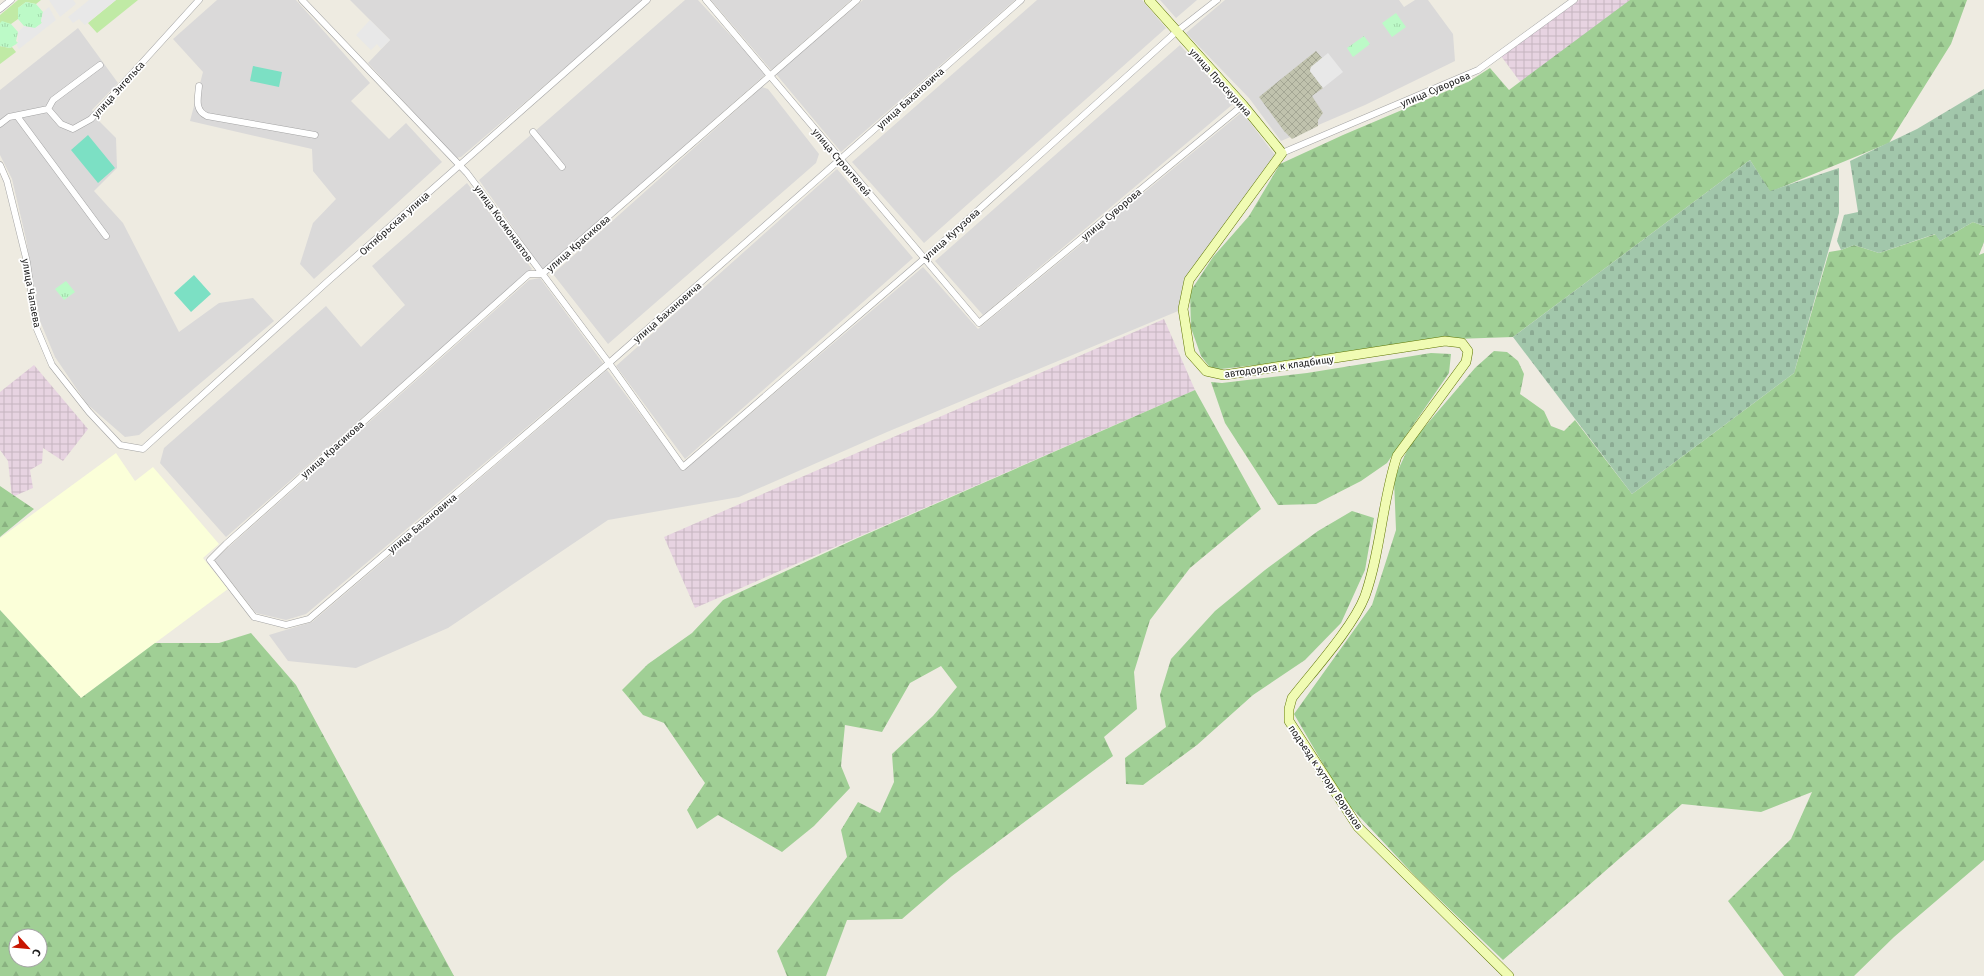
<svg xmlns="http://www.w3.org/2000/svg" width="1984" height="976" viewBox="0 0 1984 976" font-family="'Fira Sans',sans-serif">
<style>
.residential{fill:#dad9d9}
.industrial{fill:url(#industrial-grid)}
.education{fill:#fbffd9}
.construction{fill:url(#construction-cross-hatch)}
.grass{fill:#c0eaa5}
.forest{fill:url(#forest-firs);fill-rule:evenodd}
.cemetery{fill:url(#cemetery-stones)}
.park{fill:url(#park-tufts)}
.pitch{fill:#7ce0c4}
.parking{fill:#e8e8e8}
.lines{fill:none;stroke-linecap:round;stroke-linejoin:round}
.street-casing{stroke:#a3a3a3;stroke-width:7}
.secondary-casing{stroke:#5c7402;stroke-width:10}
.street{stroke:#fff;stroke-width:6}
.secondary{stroke:#f0fbb3;stroke-width:9}
.labels{text-anchor:middle;stroke-width:3.5;stroke-linejoin:round;paint-order:stroke}
.street-label{font-size:10px;fill:#1c1c1c;stroke:#fff}
</style>
<defs>
<pattern id="industrial-grid" width="8" height="8" patternUnits="userSpaceOnUse"><rect width="8" height="8" fill="#e7d3e1"/><path d="M0 4h8M4 0v8" fill="none" stroke="#c6b5c0"/></pattern>
<pattern id="construction-cross-hatch" width="8" height="8" patternUnits="userSpaceOnUse"><rect width="8" height="8" fill="#c0c2ad"/><path d="M0 0l8 8M0 8l8-8" fill="none" stroke="#a4a694"/></pattern>
<pattern id="forest-firs" width="22" height="20" patternUnits="userSpaceOnUse"><rect width="22" height="20" fill="#a0cf95"/><path d="M5 1l3.5 6h-7zM16 11l3.5 6h-7z" fill="#89b180"/></pattern>
<pattern id="cemetery-stones" width="16" height="16" patternUnits="userSpaceOnUse"><rect width="16" height="16" fill="#a2c7ab"/><path d="M2 7V4a2 2 0 0 1 4 0v3zM10 15v-3a2 2 0 0 1 4 0v3z" fill="#8baa93"/></pattern>
<pattern id="park-tufts" width="24" height="20" patternUnits="userSpaceOnUse"><rect width="24" height="20" fill="#bcfac7"/><path d="M3 7l-1-3M5 7V3M7 7l1-3M15 17l-1-3M17 17v-4M19 17l1-3" fill="none" stroke="#a1d6aa"/></pattern>
</defs>
<rect width="100%" height="100%" fill="#eeebe1"/>
<path class="residential" d="M217 0H296L370 83 351 101 389 139 406 123 442 162 314 279 300 264 313 223 336 199 313 171 312 149 190 121 203 72 173 39Z
M350 0H644L461 157 456 158 368 63 390 40Z
M685 0H698L766 74 543 270 479 180Z
M711 0H851L771 70Z
M863 0H1015L841 152 776 74Z
M1037 0H1142L1166 28 924 243 852 162Z
M1160 0H1197L1176 18Z
M1225 0H1399L1404 7 1415 0H1428L1453 34 1455 61 1365 105 1281 141 1249 98 1186 33Z
M78 28 118 83 92 110 97 119 116 138 117 168 94 191 123 223 179 332 219 303 253 298 274 321 139 435 125 437 87 404 55 357 40 321 26 239 12 179 0 155V90Z
M1180 45 1233 104 983 315 935 261Z
M762 87 768 89 819 154 816 163 608 344 553 274Z
M1242 112 1278 159 1189 280 1183 309 887 432 739 497 608 520 448 628 356 668 288 661 269 635 312 622 607 370 683 471 923 267 978 329Z
M837 169 913 258 685 459 616 366Z
M467 183 532 269 226 537 160 463 164 448 326 306 361 347 405 305 372 266Z
M540 278 603 363 306 614 286 620 256 613 214 560 529 280Z"/>
<path class="industrial" d="M1579 0H1652L1527 91 1501 56Z
M1164 319 1195 390 695 608 664 537Z
M34 365 88 429 63 461 43 448 42 463 30 470 33 488 12 497 8 461 0 450V392Z"/>
<path class="education" d="M116 453 135 481 153 467 219 544 203 558 228 589 81 698 0 610V538Z"/>
<path class="construction" d="M1316 51 1322 58 1311 67 1310 71 1323 88 1312 96 1323 113 1318 120V126L1292 139 1284 131 1259 97Z"/>
<path class="grass" d="M18 0H41L36 4 26 2 18 8V19L11 24 0 23V15Z
M116 0H138L97 33 88 23Z
M0 46 10 48 12 47 16 52 0 64Z"/>
<path class="forest" d="M1630 0H1967L1951 44 1889 143 1770 192 1750 160 1513 337 1427 340 1300 360 1212 370 1201 356 1191 328 1190 292 1213 257 1249 216 1280 164 1343 135 1468 82 1490 68 1509 90Z
M1973 222 1984 226V242L1979 255 1984 253V860L1894 937 1854 976H1784L1728 901 1791 839 1812 792 1761 812 1682 804 1503 960 1416 877 1344 800 1294 714 1372 605 1396 530 1394 479 1410 444 1475 368 1494 351 1507 352 1518 361 1524 374 1520 394 1544 411 1551 426 1564 431 1575 420 1632 494 1794 373 1829 252 1841 250 1854 245 1879 253 1936 234 1940 241Z
M1431 353 1451 354 1449 373 1387 463 1361 481 1316 504 1278 505 1225 423 1211 382 1222 383 1307 373Z
M1195 390 1261 509 1190 568 1150 620 1134 672 1137 709 1104 737 1113 756 952 876 902 919 847 920 826 976H787L777 951 847 857 841 830 858 802 880 813 894 782 892 754 933 716 957 687 941 666 910 683 882 732 845 725 841 766 850 788 814 826 782 852 718 815 697 829 687 810 705 783 664 723 643 715 622 690 648 664 692 633 723 600 851 541Z
M0 486 34 509 0 537Z
M1352 511 1374 518 1365 570 1341 623 1305 660 1253 695 1197 745 1143 785 1126 784 1125 758 1166 727 1160 695 1171 659 1215 611 1265 570 1318 531Z
M0 610 81 698 155 643H219L251 633 296 685 454 976H0ZM16 936H40V960H16Z"/>
<path class="cemetery" d="M1984 89V226L1973 222 1940 241 1935 234 1879 253 1854 245 1841 250 1837 241 1844 215 1858 212 1850 161 1917 129Z
M1750 160 1770 191 1839 168V213L1794 373 1632 494 1513 337Z"/>
<path class="park" d="M26 2 36 4 43 12 41 21 42 23 34 29 24 26 18 19V8Z
M1396 13 1406 27 1392 37 1382 23Z
M2 21 11 24 18 32 16 41 18 43 10 48 0 46V23Z
M1364 36 1370 44 1353 57 1347 48Z
M66 281 75 292 64 300 55 289Z"/>
<path class="pitch" d="M253 66 282 72 279 87 250 81Z
M88 135 115 168 98 183 71 150Z
M194 275 211 294 191 312 174 293Z"/>
<path class="parking" d="M49 0H73L76 4 60 17Z
M89 0H116L85 25 79 19 73 23 68 17Z
M49 7 56 20 19 49 16 44 18 43V32L24 26 35 28 42 23 41 21 43 12Z
M370 20 390 40 381 49 377 44 371 50 356 35Z
M1328 53 1343 72 1323 88 1310 71 1311 67Z"/>
<g class="lines">
<defs>
<path id="street" d="M302 0 467 173 609 363 683 467 924 259 1176 32 1217 0
M706 0 979 323 1243 105
M857 0 542 274H529L226 544 210 560 254 617 286 625 309 619 609 363 1021 0
M0 9 11 0
M199 86C198 98 194 110 207 116L315 135
M48 109 53 100 100 65
M17 116 106 236
M0 124 9 117 48 109 61 124 73 129 91 119 199 0
M533 132 562 167
M1282 153 1478 70 1574 0
M0 165 7 181 27 262 36 327 52 365 89 412 120 445 143 449 327 282 647 0"/>
<path id="secondary" d="M1149 0 1243 105 1282 153 1189 280 1183 309 1190 353 1206 371 1224 375 1445 341 1462 343 1468 351 1466 362 1397 456C1382 501 1381 551 1365 596 1353 627 1314 670 1292 698L1289 709V721L1358 827 1509 976"/>
</defs>
<use href="#street" class="street-casing"/>
<use href="#secondary" class="secondary-casing"/>
<use href="#street" class="street"/>
<use href="#secondary" class="secondary"/>
</g>
<g class="labels">
<g class="street-label">
<text transform="translate(1221 82) rotate(48)" y="4">улица Проскурина</text>
<text transform="translate(118 89) rotate(-48)" y="4">улица Энгельса</text>
<text transform="translate(1435 89) rotate(-23)" y="4">улица Суворова</text>
<text transform="translate(910 98) rotate(-42)" y="4">улица Бахановича</text>
<text transform="translate(842 162) rotate(50)" y="4">улица Строителей</text>
<text transform="translate(1111 214) rotate(-40)" y="4">улица Суворова</text>
<text transform="translate(394 223) rotate(-42)" y="4">Октябрьская улица</text>
<text transform="translate(504 223) rotate(54)" y="4">улица Космонавтов</text>
<text transform="translate(951 234) rotate(-42)" y="4">улица Кутузова</text>
<text transform="translate(578 243) rotate(-41)" y="4">улица Красикова</text>
<text transform="translate(32 293) rotate(80)" y="4">улица Чапаева</text>
<text transform="translate(667 312) rotate(-41)" y="4">улица Бахановича</text>
<text transform="translate(1279 366) rotate(-8)" y="4">автодорога к кладбищу</text>
<text transform="translate(332 449) rotate(-42)" y="4">улица Красикова</text>
<text transform="translate(422 523) rotate(-40)" y="4">улица Бахановича</text>
<text transform="translate(1326 777) rotate(56)" y="4">подъезд к хутору Воронов</text>
</g>
</g>
<g transform="translate(28 948) rotate(117)"><circle r="19" fill="#ffffff" stroke="#a4a4a4"/>
<path d="M0-3L7 15L0 10L-7 15Z" fill="#c81500"/>
<text y="-6" font-size="11" font-weight="bold" text-anchor="middle" fill="#1c1c1c">С</text>
</g>
</svg>
